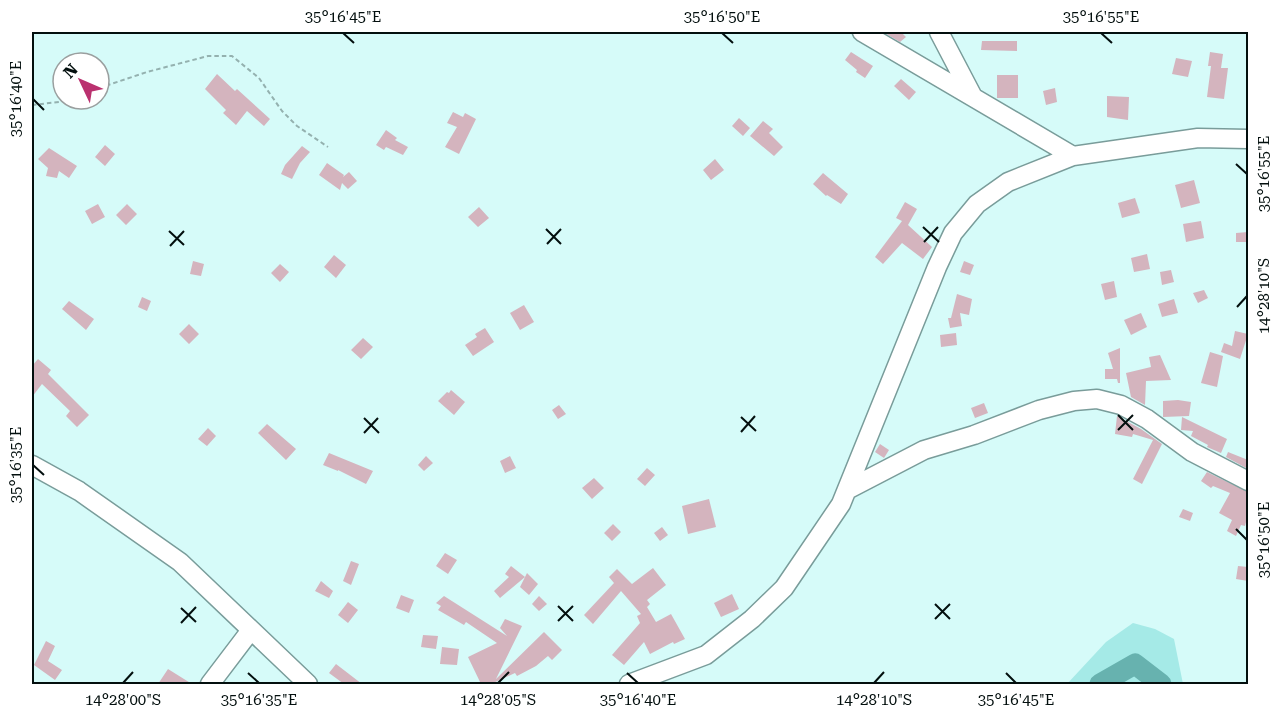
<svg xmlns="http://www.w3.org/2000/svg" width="1280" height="716" viewBox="0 0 1280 716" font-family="'Roboto Serif',serif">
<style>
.green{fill:#a5eae7}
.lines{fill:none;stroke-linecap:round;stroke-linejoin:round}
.river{stroke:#67b2af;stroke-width:21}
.building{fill:#d4b4be}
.minor-casing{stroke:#799c9a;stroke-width:21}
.path{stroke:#94b1af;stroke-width:2;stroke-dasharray:4.5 3;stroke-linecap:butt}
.minor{stroke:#fff;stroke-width:18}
.ticks{fill:none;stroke:#030f0e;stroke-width:2}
.neatline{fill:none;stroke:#030f0e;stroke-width:2}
.ticks-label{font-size:15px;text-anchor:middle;fill:#030f0e}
</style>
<rect width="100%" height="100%" fill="#d6fbf9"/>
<path class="green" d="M1133 623 1155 629 1174 639 1183 684H1067L1106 642Z"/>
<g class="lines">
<path class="river" d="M1100 684 1135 664 1161 684"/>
</g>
<path class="building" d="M883 32H901L906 37 900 42Z
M982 41H1017V51L981 50Z
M851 52 873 66 865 78 856 72 857 70 845 60Z
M1210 52 1223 54 1221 68H1228L1224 99 1207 97 1211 66H1208Z
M1176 58 1192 61 1188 77 1172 74Z
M217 74 235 91 237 89 270 119 264 126 247 111 236 125 223 113 226 110 205 89Z
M997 75H1018V98H997Z
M901 79 916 92 909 100 894 86Z
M1055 88 1057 102 1046 105 1043 91Z
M1107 96 1129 97 1128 120 1107 117Z
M453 112 463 117 465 113 476 119 459 154 445 147 457 127 447 123Z
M739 118 750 128 743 136 732 126Z
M763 121 773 129 769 133 783 147 774 156 750 136Z
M386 130 397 138 395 140 408 147 403 155 386 147 384 150 376 145Z
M105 145 115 154 105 166 95 157Z
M302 146 310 152 300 163 292 179 281 174 285 165Z
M49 148 77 166 69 178 59 171 57 178 46 176 48 168 38 159Z
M715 159 724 170 711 180 703 170Z
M327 163 344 175 343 177 349 172 357 181 348 189 342 183 340 190 319 175Z
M823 173 848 194 841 204 827 195 826 196 813 184Z
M1194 180 1200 203 1181 208 1175 185Z
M1135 198 1140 213 1122 218 1118 203Z
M905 202 917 209 908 225 932 247 923 259 902 243 883 264 875 257 902 221 896 218Z
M98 204 105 217 92 224 85 211Z
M127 204 137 214 126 225 116 215Z
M479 207 489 218 478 227 468 217Z
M1201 221 1204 238 1186 242 1183 224Z
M1248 232V242H1236V233Z
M1147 254 1150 269 1134 272 1131 258Z
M334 255 346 265 336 278 324 267Z
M193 261 204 264 201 276 190 274Z
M964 261 974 265 970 275 960 272Z
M280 264 289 272 280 282 271 273Z
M1171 270 1174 282 1162 285 1160 272Z
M1114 281 1117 297 1105 300 1101 284Z
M1204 290 1208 298 1198 303 1193 293Z
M957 294 972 299 969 315 960 313 962 326 950 328 948 318H951Z
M142 297 151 301 147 311 138 307Z
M1174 299 1178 313 1162 317 1158 304Z
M69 301 94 319 86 330 62 309Z
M524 305 534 322 520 330 510 313Z
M1141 313 1147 327 1131 335 1124 320Z
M189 324 199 334 189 344 179 334Z
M485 328 494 342 473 356 465 345 477 337 475 334Z
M1235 331 1248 334 1240 359 1221 352 1224 343 1232 346Z
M956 333 957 345 941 347 940 335Z
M363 338 373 347 361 359 351 350Z
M1120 348V383H1118L1117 379H1105V369H1113L1108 353Z
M1210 352 1223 356 1217 387 1201 383Z
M1160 355 1171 380 1146 381 1145 405 1131 397 1126 373 1151 367 1149 357Z
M38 359 51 370 48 374 89 415 77 427 66 416 70 411 42 384 32 397V366Z
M451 390 465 402 454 415 438 401 447 392 449 393Z
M1178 400 1191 402 1189 416 1163 417V401Z
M984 403 988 413 975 418 971 408Z
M559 405 566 414 558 419 552 410Z
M1117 416 1141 429 1162 444 1142 484 1133 479 1153 440 1133 434 1132 437 1115 434Z
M1182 417 1227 439 1221 453 1207 447 1208 445 1191 436 1193 431 1181 430Z
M267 424 296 449 286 460 258 433Z
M208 428 216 436 207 446 198 439Z
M880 444 889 450 884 458 875 452Z
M1228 452 1248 460V469L1226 457Z
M329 453 373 471 366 484 338 470V471L323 465Z
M426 456 433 463 424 471 418 465Z
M510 456 516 468 505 473 500 461Z
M647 468 655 475 645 486 637 479Z
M1207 472 1248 492V514L1245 526 1241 525 1236 536 1227 531 1232 520 1219 513 1230 493 1213 486 1211 488 1201 481Z
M594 478 604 488 592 499 582 488Z
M709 499 716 527 688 534 682 506Z
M1183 509 1193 513 1190 521 1179 517Z
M613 524 621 532 612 541 604 533Z
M662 527 668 535 660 541 654 533Z
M445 553 457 560 448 574 436 566Z
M351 561 359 564 351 585 343 581Z
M511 566 525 577 500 598 494 591 509 577 505 574Z
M1238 566 1248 567V581L1236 579Z
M653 568 666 585 647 600 650 604 647 607 656 622 671 614 685 639 674 644 673 642 650 654 644 642 624 665 612 655 640 623 637 616 641 614 621 591 593 624 584 615 614 583 609 577 617 569 632 584Z
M527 573 538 584 529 595 520 587Z
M321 581 333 591 329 598 315 591Z
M732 594 739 609 721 617 714 603Z
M401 595 414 600 409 613 396 608Z
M444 596 507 636 500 628 505 619 522 626 496 679 544 632 562 650 552 660 548 656 536 666 517 676 515 673 491 684H481L468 657 497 643 466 622 464 625 438 610 441 606 436 603Z
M539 596 547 604 539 611 532 604Z
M348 602 358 610 348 623 338 615Z
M423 635 438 636 436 649 421 647Z
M46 641 55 646 48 661 62 670 55 680 34 665Z
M442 647 459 649 457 665 440 664Z
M336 664 362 684H344L329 673Z
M168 669 192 684H158Z"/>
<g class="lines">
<defs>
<path id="minor" d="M862 32 1073 156
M939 32 973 97
M32 465 79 491 180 562 308 684
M847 490 924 450 974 435 1039 410 1074 401 1097 399 1121 405 1147 419 1192 452 1248 481
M210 684 251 630
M629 684 706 655 752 619 784 588 841 504 937 267 953 233 977 204 1008 182 1073 156 1198 138 1248 139"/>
</defs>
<use href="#minor" class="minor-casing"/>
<path class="path" d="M99 88 147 72 208 56H232L259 78 282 111 297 126 328 147
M32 105 59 102 63 99"/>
<use href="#minor" class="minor"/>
</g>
<path class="ticks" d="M343 33 354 43M722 33 733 43M1101 33 1112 43M33 99 44 110M1236 164 1247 174M923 227 939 242M546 229 561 244M169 231 184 245M924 242 938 227M547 244 561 229M170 246 184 231M1237 307 1247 296M1118 415 1133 430M741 417 756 431M364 418 379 433M1118 430 1133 415M741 432 755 416M364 433 378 418M33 465 44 475M1236 529 1247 540M935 604 950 619M558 606 573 621M181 608 196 622M935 619 950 604M558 621 573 606M181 623 196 607M248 673 259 683M627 673 638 683M1006 673 1016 683M123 683 133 672M498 683 509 672M874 683 884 672"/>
<rect width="1280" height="716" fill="none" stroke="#ffffff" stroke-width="66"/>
<g transform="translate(81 81) rotate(314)"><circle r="28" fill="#ffffff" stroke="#9a9f9f" stroke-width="1.5"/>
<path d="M0-4.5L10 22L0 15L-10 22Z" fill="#ba316f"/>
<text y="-9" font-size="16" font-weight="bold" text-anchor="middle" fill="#030f0e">N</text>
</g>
<rect x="33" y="33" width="1214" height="650" class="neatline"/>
<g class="ticks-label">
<text x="343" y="22">35°16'45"E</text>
<text x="722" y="22">35°16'50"E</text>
<text x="1101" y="22">35°16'55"E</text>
<text transform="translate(16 99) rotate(-90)" y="5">35°16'40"E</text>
<text transform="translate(1264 174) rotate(-90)" y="5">35°16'55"E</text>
<text transform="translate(1264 296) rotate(-90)" y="5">14°28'10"S</text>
<text transform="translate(16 465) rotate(-90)" y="5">35°16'35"E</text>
<text transform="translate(1264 540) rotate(-90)" y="5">35°16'50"E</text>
<text x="123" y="705">14°28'00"S</text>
<text x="259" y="705">35°16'35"E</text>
<text x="498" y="705">14°28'05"S</text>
<text x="638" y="705">35°16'40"E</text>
<text x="874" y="705">14°28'10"S</text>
<text x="1016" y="705">35°16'45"E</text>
</g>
</svg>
